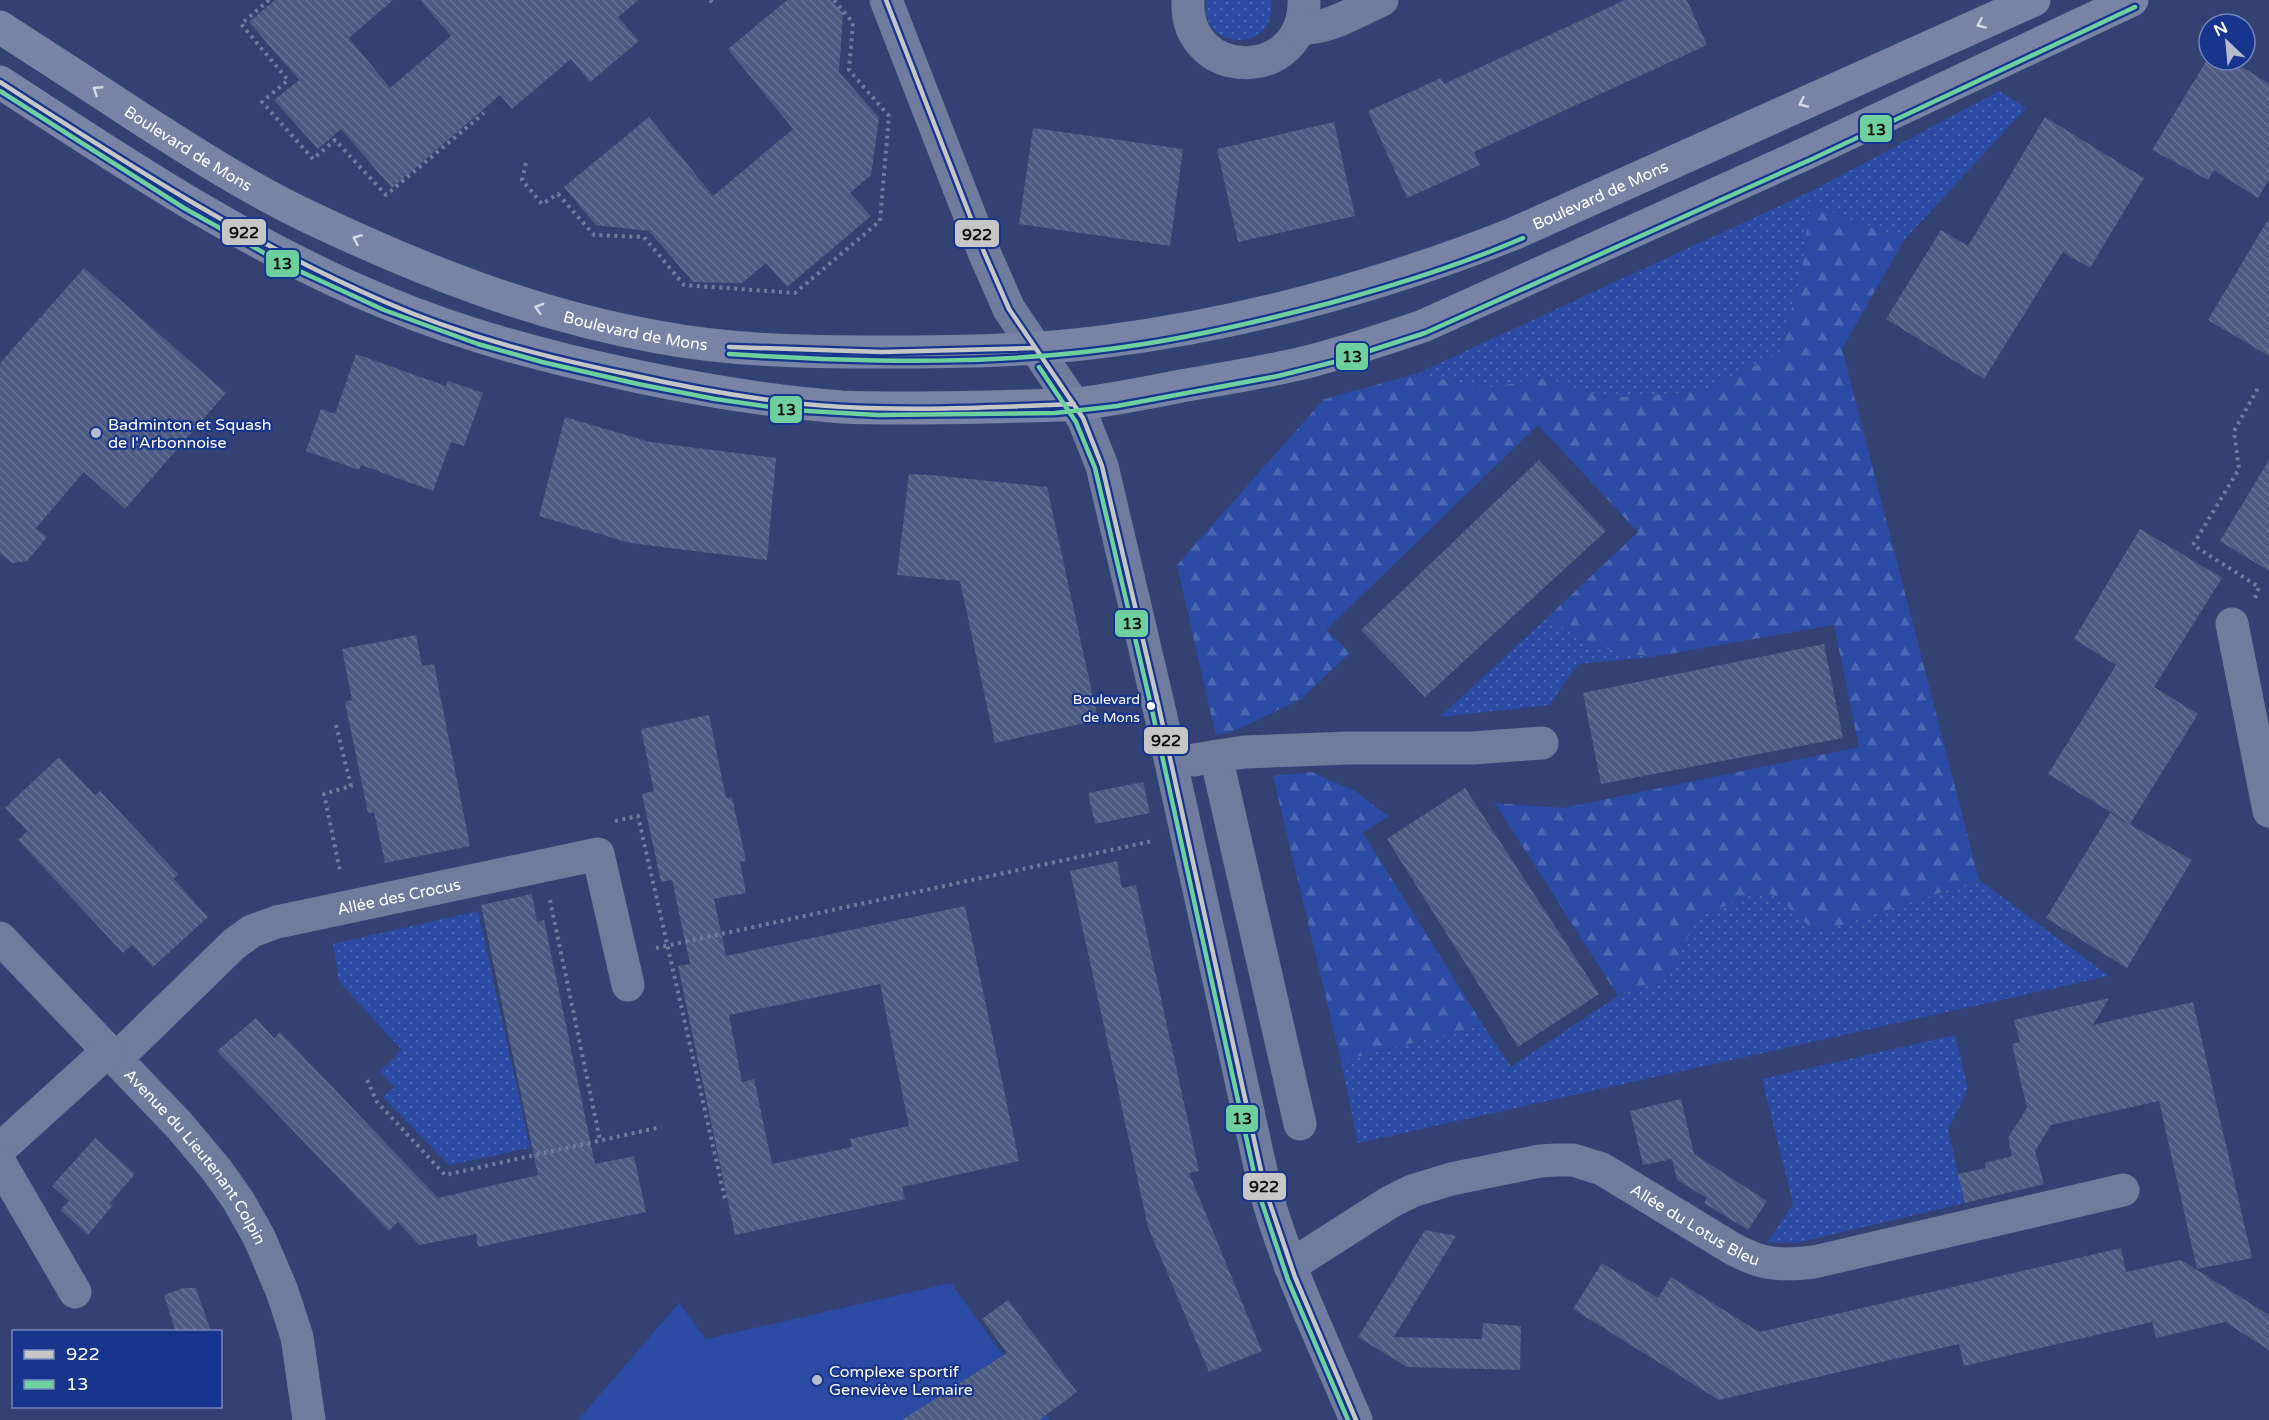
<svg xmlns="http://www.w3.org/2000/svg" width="2269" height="1420" viewBox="0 0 2269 1420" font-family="'Varela Round',sans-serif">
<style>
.grass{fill:url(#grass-dots)}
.forest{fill:url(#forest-firs)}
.park{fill:#2b4ba4}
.building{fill:url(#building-back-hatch);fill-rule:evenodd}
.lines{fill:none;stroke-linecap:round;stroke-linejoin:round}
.path{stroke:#6f7c9e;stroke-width:4;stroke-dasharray:3 4.5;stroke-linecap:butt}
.minor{stroke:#6f7c9e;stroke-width:33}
.major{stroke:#7983a5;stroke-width:33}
.bus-1-casing{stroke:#18358d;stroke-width:9}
.bus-2-casing{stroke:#18358d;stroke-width:9}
.bus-1{stroke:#c6c6c6;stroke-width:4.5}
.bus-2{stroke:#6dd09e;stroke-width:4.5}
.oneway{stroke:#d7dae4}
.poi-dot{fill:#b8bdce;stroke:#18358d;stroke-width:2}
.bus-dot{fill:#fff;stroke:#18358d;stroke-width:2}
.labels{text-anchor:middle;stroke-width:4.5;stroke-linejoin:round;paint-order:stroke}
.bus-label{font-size:14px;fill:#fff;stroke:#18358d;text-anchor:end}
.street-label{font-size:16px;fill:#fff;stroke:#18358d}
.poi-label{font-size:16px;fill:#fff;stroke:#18358d;text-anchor:start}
.line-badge{stroke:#18358d;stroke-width:2}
.pale-badge-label{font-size:16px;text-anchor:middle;font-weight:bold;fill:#111}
</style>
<defs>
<pattern id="grass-dots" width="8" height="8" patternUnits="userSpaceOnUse" patternTransform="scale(1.5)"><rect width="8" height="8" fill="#2b4ba4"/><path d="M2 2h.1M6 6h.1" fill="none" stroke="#4b66b2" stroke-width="1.8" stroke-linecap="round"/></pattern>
<pattern id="forest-firs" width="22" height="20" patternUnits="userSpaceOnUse" patternTransform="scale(1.5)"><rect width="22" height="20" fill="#2b4ba4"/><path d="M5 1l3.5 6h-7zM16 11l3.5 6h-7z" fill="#4b66b2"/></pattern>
<pattern id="building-back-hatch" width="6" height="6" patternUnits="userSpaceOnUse" patternTransform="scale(1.5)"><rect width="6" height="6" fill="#4d5a81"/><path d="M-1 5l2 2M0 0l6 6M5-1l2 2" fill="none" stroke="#687394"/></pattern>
</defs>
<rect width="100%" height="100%" fill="#334272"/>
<path class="grass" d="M1207 0H1271C1279 55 1197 52 1207 0Z
M1999 91 2026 108 1904 240 1811 204 1801 276 1779 354 1699 392 1606 398 1546 378 1486 388 1416 374 1814 190Z
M1548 617 1591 646 1651 657 1578 664 1549 705 1440 717Z
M1979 880 2109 976 1358 1143 1341 1061 1483 1025 1511 1067 1618 996 1669 976 1697 917 1764 890 1785 904 1817 933Z
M478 911 530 1148 449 1165 383 1097 395 1087 380 1072 402 1050 339 981 333 944Z
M1955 1035 1968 1089 1948 1130 1965 1203 1796 1243 1768 1242 1793 1204 1762 1079Z"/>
<path class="forest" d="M1810 204 1904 240 1842 349 1979 880 1817 933 1785 904 1764 890 1698 917 1669 976 1618 996 1495 803 1563 808 1859 747 1834 625 1651 657 1591 646 1548 617 1638 532 1538 425 1326 630 1350 653 1301 699 1239 729 1216 736 1177 565 1324 399 1416 374 1486 388 1546 378 1606 398 1699 392 1779 354 1801 276Z
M1312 772 1355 791 1388 816 1363 833 1483 1025 1341 1061 1273 776Z"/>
<path class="park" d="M951 1283 1050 1420H578L679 1303 706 1339Z"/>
<path class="building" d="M275 0H393L349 38 390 88 451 36 420 0H639L618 17 639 41 590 82 571 59 512 109 500 95 392 188 341 129 318 149 274 100 299 80 249 22Z
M787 0H831L843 14 839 72 879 118 871 175 850 193 871 216 787 287 766 263 742 283 693 282 649 231 596 225 564 187 649 117 713 196 793 129 728 49Z
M1625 0H1687L1707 45 1474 152 1480 165 1407 198 1368 111 1441 78 1444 84Z
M2207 60H2231L2269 84V180L2258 198 2214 170 2208 180 2152 150Z
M2045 117 2144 178 2090 268 2063 252 1984 379 1886 319 1941 230 1968 246Z
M1334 122 1355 216 1238 242 1217 149Z
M1033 128 1183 149 1170 246 1019 224Z
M2269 218V356L2208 320Z
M84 268 226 393 125 509 84 472 36 528 47 537 27 561 12 563 0 553V363Z
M356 354 446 386 448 381 483 393 464 446 451 442 433 491 361 465 359 470 306 451 321 409 335 414Z
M565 417 650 442 776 458 767 560 630 543 539 516Z
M1539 460 1606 531 1425 697 1361 630Z
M2269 460V571L2220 541Z
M909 474 932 475 1047 487 1098 720 995 743 960 581 897 575Z
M2140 529 2222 578 2154 687 2198 714 2130 824 2048 774 2116 665 2074 639Z
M416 635 422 666 434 664 470 846 385 863 374 812 368 813 345 702 352 700 342 649Z
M1824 644 1843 738 1601 784 1583 693Z
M709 715 726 798 732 797 746 861 740 862 746 893 714 899 726 956 965 906 1019 1161 902 1187 905 1199 735 1235 678 966 690 964 672 880 661 882 642 794 654 791 641 729ZM880 984 909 1126 850 1139 852 1147 772 1164 754 1079 742 1082 729 1015Z
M59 757 95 795 100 791 178 874 174 879 208 917 153 967 132 945 123 953 18 840 27 831 5 808Z
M1143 782 1150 813 1095 824 1088 793Z
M1465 788 1599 994 1518 1047 1387 839Z
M2110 813 2192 860 2127 968 2046 918Z
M1117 861 1122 888 1136 885 1199 1171 1189 1173 1262 1351 1209 1372 1148 1227 1070 871Z
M532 894 537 922 544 920 595 1164 634 1156 646 1212 478 1247 476 1234 419 1245 398 1222 389 1231 217 1051 256 1018 274 1038 280 1032 438 1198 538 1175 481 905Z
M2109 998 2093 1025 2193 1002 2252 1258 2197 1269 2159 1101 2051 1125 2035 1151 2044 1184 1965 1203 1958 1174 1986 1168 1985 1163 2012 1156 2008 1138 2027 1108 2012 1044 2020 1042 2014 1020Z
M1681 1099 1694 1154 1767 1201 1748 1230 1704 1203 1707 1198 1677 1180 1672 1159 1643 1165 1630 1111Z
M95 1138 135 1174 110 1203 113 1205 88 1235 60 1210 69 1201 52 1186Z
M1425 1230 1456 1236 1394 1337 1482 1339 1483 1323 1521 1326 1520 1370 1407 1367 1358 1337Z
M2121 1248 2126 1272 2181 1260 2269 1315V1350L2225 1322 2156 1338 2152 1322 1964 1366 1959 1344 1719 1400 1573 1309 1602 1263 1658 1298 1671 1277 1759 1332Z
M183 1288H196L211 1332H176L164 1295Z
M1008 1300 1077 1392 1039 1420H902L1007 1353 982 1319Z"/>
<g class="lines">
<path class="path" d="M269 0 241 24 288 80 262 102 313 159 335 140 386 195 484 113
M710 0 715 5
M526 163 522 180 542 204 558 194 594 235 644 237 684 285 795 293 880 221 889 116 849 70 853 23 834 0
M2255 598 2259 587 2193 545 2239 469 2234 431 2258 388
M336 725 351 786 324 794 340 871
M615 821 638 816 725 1199
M550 900 600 1140
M656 948 1153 841
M367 1080 377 1102 445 1175 661 1127"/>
<g class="minor">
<path d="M886 0 984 252 1009 309 1083 418 1102 466 1159 708 1265 1189C1287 1269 1324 1344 1356 1420"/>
<path d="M1188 0C1184 83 1306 84 1304 0"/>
<path d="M1300 28C1328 30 1356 11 1382 0"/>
<path d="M2232 624 2269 811"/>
<path d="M1216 756 1300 1124"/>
<path d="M1194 760 1244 752 1349 748H1472L1542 743"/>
<path id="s1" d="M0 938 179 1125 216 1169 238 1200 259 1237 282 1291 297 1337 309 1420"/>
<path id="s2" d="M116 1059 234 944 252 931 277 922 598 854 628 985"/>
<path d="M0 1149 108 1051"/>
<path d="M0 1163 75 1292"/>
<path id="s3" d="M1290 1266 1390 1202 1412 1191 1451 1179 1540 1161 1557 1160H1573L1602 1169 1733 1249C1763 1265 1780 1266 1814 1262L2123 1190"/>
</g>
<g class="major">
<path id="s4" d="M0 27C45 56 90 85 135 115 191 151 248 188 309 217 420 270 537 316 658 337 732 351 808 352 883 352 958 352 1034 351 1108 341 1247 323 1383 285 1513 234L2034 0"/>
<path d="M0 82C124 163 249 247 387 303 468 337 554 359 640 377 707 391 775 402 842 407 890 409 938 408 986 407 1016 406 1047 406 1077 404 1112 400 1146 393 1181 386 1223 379 1266 372 1307 362 1346 352 1385 339 1423 326L1809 152 2132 0"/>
</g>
<defs>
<path id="bus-1" d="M886 0 984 252 1009 309 1083 418 1102 466 1159 708 1265 1189 1295 1277 1356 1420
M0 82C124 162 249 243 385 302 462 336 545 357 627 374 698 390 771 403 844 407 920 411 997 407 1074 404
M729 347 882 352 1034 348"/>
<path id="bus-2" d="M0 91 184 208 282 263 384 310 478 344 542 362 638 384 715 399 791 410 878 415 1055 413 1117 406 1278 376 1338 361 1425 333 1812 159 2135 7
M729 354C867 363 1007 366 1144 344 1207 334 1269 319 1330 303 1396 285 1461 265 1523 238
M1039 367 1076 422 1095 468 1152 710 1258 1191 1288 1280 1348 1420"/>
</defs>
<use href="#bus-1" class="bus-1-casing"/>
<use href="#bus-2" class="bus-2-casing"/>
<use href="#bus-1" class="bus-1"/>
<use href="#bus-2" class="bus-2"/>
</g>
<defs><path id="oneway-chevron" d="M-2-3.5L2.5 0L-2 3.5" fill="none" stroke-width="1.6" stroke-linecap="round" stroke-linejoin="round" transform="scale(1.5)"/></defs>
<g class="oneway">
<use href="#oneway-chevron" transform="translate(1981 24) rotate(156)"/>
<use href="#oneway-chevron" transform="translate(97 90) rotate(-147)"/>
<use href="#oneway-chevron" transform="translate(1803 103) rotate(156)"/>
<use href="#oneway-chevron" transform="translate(357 239) rotate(-156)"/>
<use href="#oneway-chevron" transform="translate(539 308) rotate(-164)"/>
</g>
<g class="poi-dot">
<circle cx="96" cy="433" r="6"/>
<circle cx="817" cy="1380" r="6"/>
</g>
<circle class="bus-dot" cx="1151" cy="706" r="5"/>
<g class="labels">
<g class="bus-label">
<text x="1140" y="704">Boulevard<tspan x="1140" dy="18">de Mons</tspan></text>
</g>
<g class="street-label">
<text dy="6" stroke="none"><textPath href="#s4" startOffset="224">Boulevard de Mons</textPath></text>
<text dy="6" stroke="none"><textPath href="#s4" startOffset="1700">Boulevard de Mons</textPath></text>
<text dy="6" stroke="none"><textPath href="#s4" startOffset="710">Boulevard de Mons</textPath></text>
<text dy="6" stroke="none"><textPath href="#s2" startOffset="338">Allée des Crocus</textPath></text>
<text dy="6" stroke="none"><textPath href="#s1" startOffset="294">Avenue du Lieutenant Colpin</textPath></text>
<text dy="6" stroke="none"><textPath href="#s3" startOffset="447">Allée du Lotus Bleu</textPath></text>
</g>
<g class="poi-label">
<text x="108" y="430">Badminton et Squash<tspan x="108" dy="18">de l'Arbonnoise</tspan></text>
<text x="829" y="1377">Complexe sportif<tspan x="829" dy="18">Geneviève Lemaire</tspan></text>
</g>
</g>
<g class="line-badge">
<rect x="1859" y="114" width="34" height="29" rx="6" fill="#6dd09e"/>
<rect x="221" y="218" width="46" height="28" rx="6" fill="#c6c6c6"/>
<rect x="954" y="219" width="46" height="29" rx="6" fill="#c6c6c6"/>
<rect x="265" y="249" width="35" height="29" rx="6" fill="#6dd09e"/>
<rect x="1335" y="342" width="34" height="29" rx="6" fill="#6dd09e"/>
<rect x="769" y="395" width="34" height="29" rx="6" fill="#6dd09e"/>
<rect x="1114" y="609" width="35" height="29" rx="6" fill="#6dd09e"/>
<rect x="1143" y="726" width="46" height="29" rx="6" fill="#c6c6c6"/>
<rect x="1225" y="1104" width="34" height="29" rx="6" fill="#6dd09e"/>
<rect x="1242" y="1172" width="45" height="29" rx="6" fill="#c6c6c6"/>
</g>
<g class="pale-badge-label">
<text x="1876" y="135">13</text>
<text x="244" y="238">922</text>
<text x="977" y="240">922</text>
<text x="282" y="269">13</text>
<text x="1352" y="362">13</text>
<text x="786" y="415">13</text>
<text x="1132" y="629">13</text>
<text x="1166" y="746">922</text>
<text x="1242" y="1124">13</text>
<text x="1264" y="1192">922</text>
</g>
<rect x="12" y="1330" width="210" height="78" fill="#18358d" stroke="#7486bb" stroke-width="1.5"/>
<rect x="24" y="1350" width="30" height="9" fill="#c6c6c6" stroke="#7486bb" stroke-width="1.5"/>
<text x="66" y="1360" font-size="18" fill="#ffffff">922</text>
<rect x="24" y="1380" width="30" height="9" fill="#6dd09e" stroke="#7486bb" stroke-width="1.5"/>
<text x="66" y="1390" font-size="18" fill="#ffffff">13</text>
<g transform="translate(2227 42) rotate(334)"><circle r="28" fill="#18358d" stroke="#7486bb" stroke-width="1.5"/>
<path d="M0-4.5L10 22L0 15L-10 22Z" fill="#b8bdce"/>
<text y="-9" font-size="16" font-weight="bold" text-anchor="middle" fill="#ffffff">N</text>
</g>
</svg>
